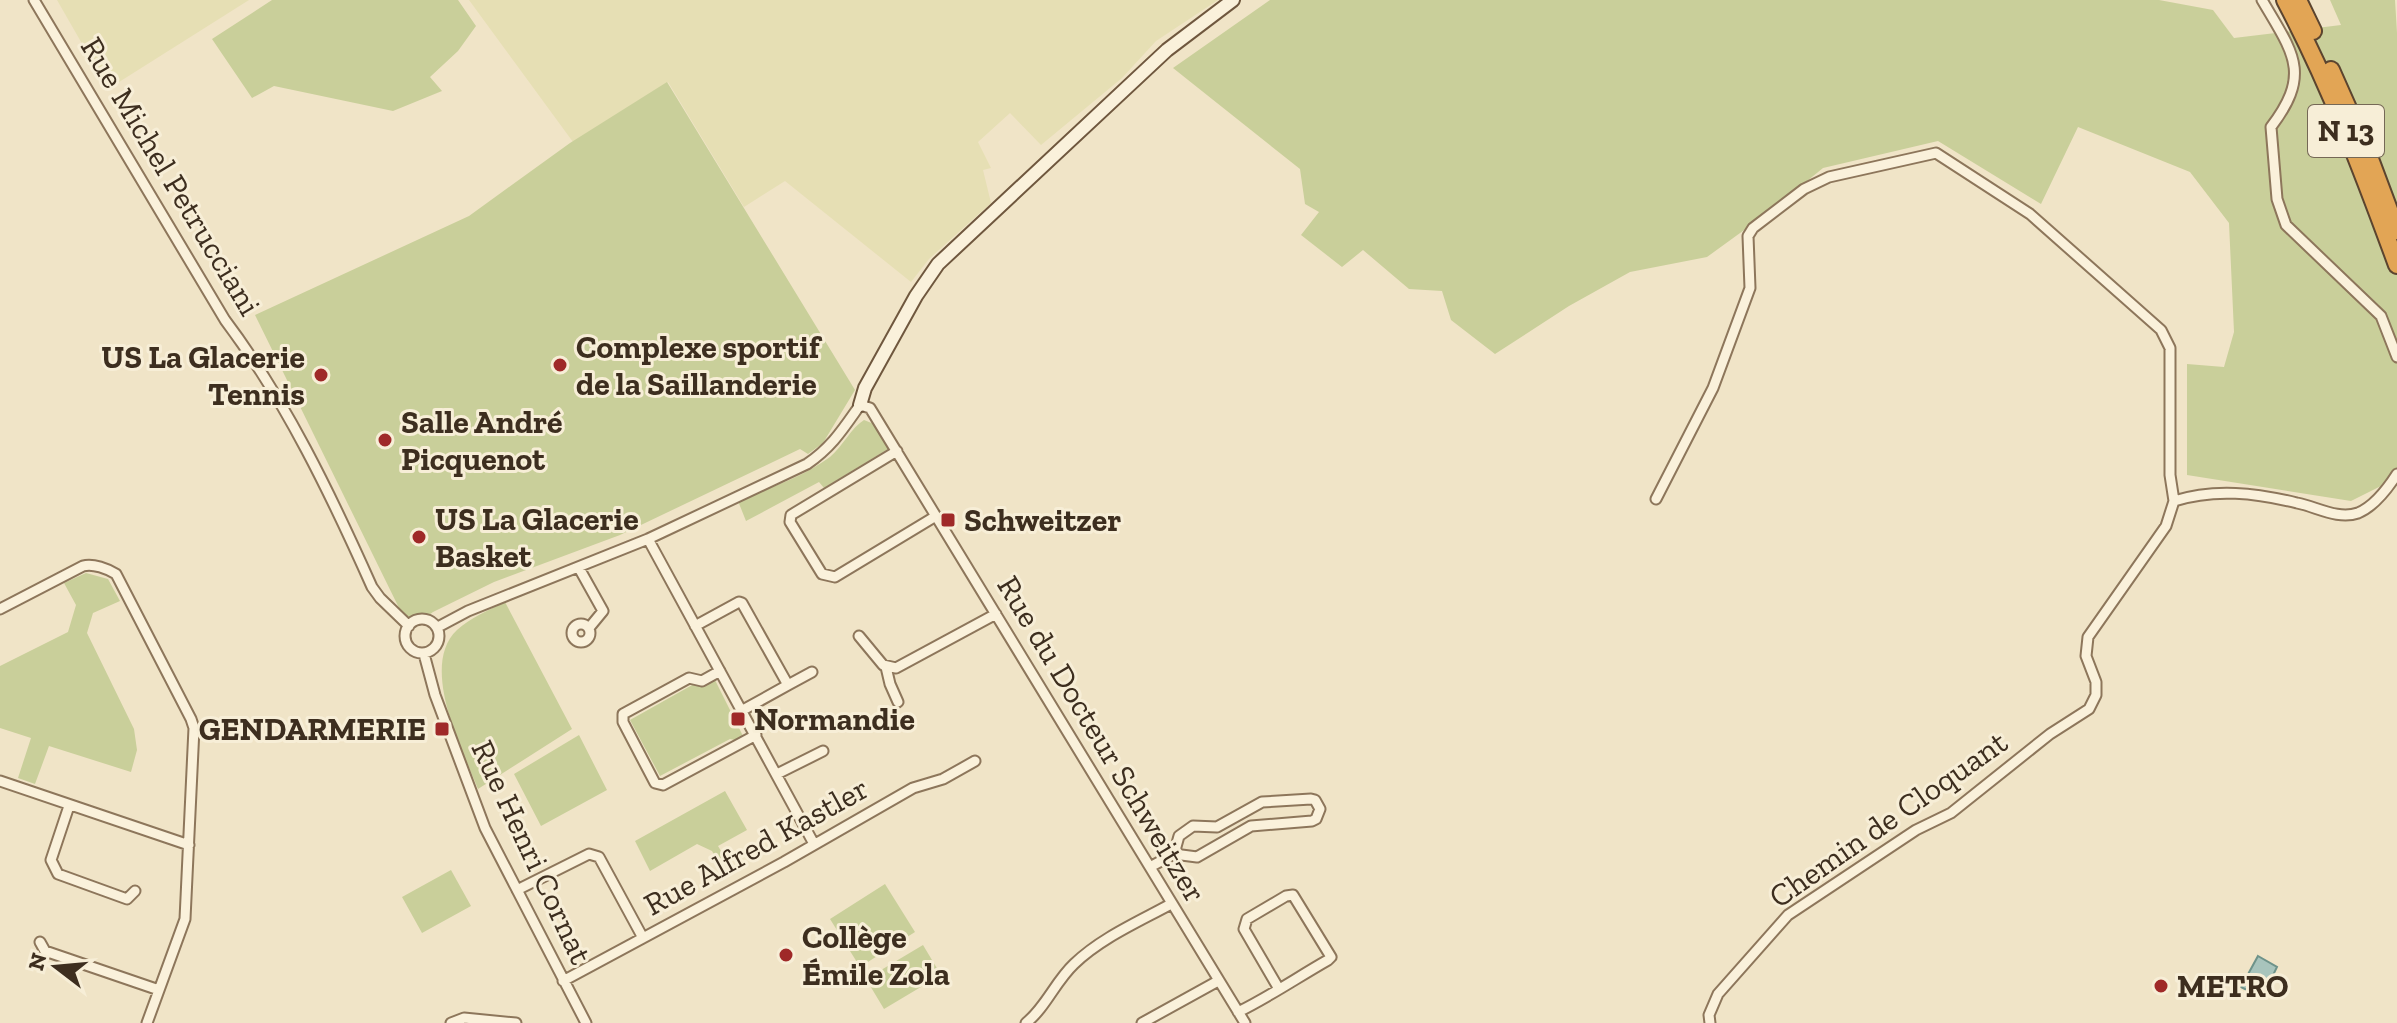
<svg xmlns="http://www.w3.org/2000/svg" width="2397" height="1023" viewBox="0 0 2397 1023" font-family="'Zilla Slab',serif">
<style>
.farmland{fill:#e6dfb4}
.green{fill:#c9cf9a}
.water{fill:#a8c4bc;stroke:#6e938a;stroke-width:2}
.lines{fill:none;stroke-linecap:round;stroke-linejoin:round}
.street-casing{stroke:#8d765b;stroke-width:13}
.secondary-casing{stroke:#6f573e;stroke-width:16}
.highway-casing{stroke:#5b442f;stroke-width:20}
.street{stroke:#faf1db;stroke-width:9}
.secondary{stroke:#faf1db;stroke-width:12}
.highway{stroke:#e2a555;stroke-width:16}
.poi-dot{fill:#9f2928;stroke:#f7eed7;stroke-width:3}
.labels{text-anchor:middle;stroke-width:6;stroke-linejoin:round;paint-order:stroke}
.shield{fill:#f7eed7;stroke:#756856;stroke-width:2}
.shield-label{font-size:30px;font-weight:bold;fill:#3d2e1f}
.street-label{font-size:32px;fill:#3d2e1f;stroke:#f7eed7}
.poi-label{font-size:32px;font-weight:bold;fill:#3d2e1f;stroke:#f7eed7;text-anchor:start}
</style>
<rect width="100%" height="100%" fill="#f0e4c7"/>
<path class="farmland" d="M57 0H249L108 89Z
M469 0H1218L1156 41 1122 78 1041 145 1010 113 978 142 991 168 983 170 991 203 929 259 911 282 785 181 744 207 668 82 573 142Z"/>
<path class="green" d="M272 0H458L476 26 458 51 430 77 442 91 393 111 274 86 252 98 212 39Z
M1270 0H2159L2213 10 2234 38 2341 25 2330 0H2395L2397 33V478L2351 501 2187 475V364L2224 367 2234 332 2229 223 2190 172 2078 127 2041 204 1938 141 1823 168 1769 212 1707 257 1630 272 1569 306 1495 354 1451 320 1442 291 1409 289 1363 250 1342 267 1301 235 1319 212 1305 204 1300 169 1173 68Z
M667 82 855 390 823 443 808 454 800 449 620 535 494 582 433 612 421 621 408 622 401 612 255 315 469 216 570 143Z
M864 420 874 424 889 447 888 449 824 488 819 482 746 521 738 501C769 488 803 477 830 457 843 446 851 428 864 420Z
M86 573 108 579 120 601 93 613 87 633 134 729 137 750 131 772 49 746 35 784 18 778 31 738 0 728V666L68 632 76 605 64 583Z
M505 602 572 729 478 789C462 749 419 666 457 630 470 618 489 610 505 602Z
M715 680 743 736 735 740 730 739 660 776 630 720 694 684 705 687Z
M579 735 607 790 541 826 514 774Z
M725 791 747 830 718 846 724 856 717 860 712 851 697 844 650 871 635 841Z
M451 870 471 906 422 933 402 897Z
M885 884 915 932 860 967 830 919Z
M923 945 941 975 884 1009 866 979Z"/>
<path class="water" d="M2258 956 2277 967 2262 998 2241 987Z"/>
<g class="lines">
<defs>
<path id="street" d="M34 0 225 320C286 401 331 495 372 587L380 598 409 626
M2262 0C2293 53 2312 73 2271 127L2277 199 2286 225 2381 316 2397 357
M897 451 791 515 790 522 822 574 835 577 936 516
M1656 499 1713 388 1750 288 1748 236 1753 228 1804 189 1829 177 1936 153 2030 214 2161 330 2170 348V475L2174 501
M648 539 814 844
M579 568 603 611 589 628
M0 609 83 566C93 563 108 569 116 574L191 719 194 728 185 919 147 1023
M405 636a17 17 0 1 1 34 0a17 17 0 1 1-34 0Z
M572 633a9 9 0 1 1 18 0a9 9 0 1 1-18 0Z
M695 626 739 602 742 603 788 685 743 710
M438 627 468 611 648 539 807 464C832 447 843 429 860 405L870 408 1245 1023
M859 636 883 665 896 668 996 614
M424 654 435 695 485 828 586 1023
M886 667 890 684 898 702
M720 671 702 681 689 678 623 714V722L655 783 663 785 756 735
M788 685 812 672
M777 774 823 751
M0 781 189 845
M69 806 51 860 58 874 127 899 135 891
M1150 867 1174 854 1197 857 1251 826 1312 821 1316 819 1320 809 1315 800 1311 799 1262 802 1217 827 1193 826 1179 836 1174 854
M517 890 589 854 599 857 643 938
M40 942 45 951 159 990
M563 981 784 862 913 788 943 779 975 761
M1238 1012C1269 997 1298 977 1328 960L1331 957 1293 895 1286 896 1247 919 1244 929 1279 989
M451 1023 464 1018 516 1023
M1026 1023C1046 1007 1055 982 1074 964 1101 938 1138 922 1171 904
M1142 1023 1218 981
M1710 1023 1709 1015 1718 994 1788 915 1916 830 1951 813 2050 734 2089 709 2096 695V682L2086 656 2088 637 2166 526 2174 501C2215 488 2256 493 2297 503 2317 507 2338 520 2358 513 2375 506 2388 488 2397 474"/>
<path id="secondary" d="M860 405 865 388 916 296 938 264 1167 50 1233 0"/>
<path id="highway" d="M2285 0C2330 85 2364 175 2397 265
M2298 0 2313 31
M2331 70 2367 151 2397 231"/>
</defs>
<use href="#street" class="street-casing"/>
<use href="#secondary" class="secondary-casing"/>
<use href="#highway" class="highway-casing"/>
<use href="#street" class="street"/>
<use href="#secondary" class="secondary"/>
<use href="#highway" class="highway"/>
</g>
<g class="poi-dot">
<circle cx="560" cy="365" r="8"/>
<circle cx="321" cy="375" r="8"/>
<circle cx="385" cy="440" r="8"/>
<rect x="940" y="512" width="16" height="16" rx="4"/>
<circle cx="419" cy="537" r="8"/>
<rect x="730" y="711" width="16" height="16" rx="4"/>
<rect x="434" y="721" width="16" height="16" rx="4"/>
<circle cx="786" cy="955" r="8"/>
<circle cx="2161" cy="986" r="8"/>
</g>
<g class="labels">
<rect class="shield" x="2308" y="105" width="76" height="52" rx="6"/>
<g class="shield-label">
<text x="2346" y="141">N 13</text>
</g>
<g class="street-label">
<text transform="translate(171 176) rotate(59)" y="11">Rue Michel Petrucciani</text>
<text transform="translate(1102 739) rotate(59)" y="11">Rue du Docteur Schweitzer</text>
<text transform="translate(1888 819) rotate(-35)" y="11">Chemin de Cloquant</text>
<text transform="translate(756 846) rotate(-29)" y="11">Rue Alfred Kastler</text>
<text transform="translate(532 852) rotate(65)" y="11">Rue Henri Cornat</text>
</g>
<g class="poi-label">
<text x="576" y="358">Complexe sportif<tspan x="576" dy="37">de la Saillanderie</tspan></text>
<text x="305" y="368" text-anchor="end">US La Glacerie<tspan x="305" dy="37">Tennis</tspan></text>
<text x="401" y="433">Salle André<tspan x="401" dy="37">Picquenot</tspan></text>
<text x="435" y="530">US La Glacerie<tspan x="435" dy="37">Basket</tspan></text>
<text x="964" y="531">Schweitzer</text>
<text x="754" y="730">Normandie</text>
<text x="426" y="740" text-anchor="end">GENDARMERIE</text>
<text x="802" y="948">Collège<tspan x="802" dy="37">Émile Zola</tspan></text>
<text x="2177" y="997">METRO</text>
</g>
</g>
<g transform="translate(56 967) rotate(286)" stroke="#f7eed7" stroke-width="6" paint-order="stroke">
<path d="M0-6L14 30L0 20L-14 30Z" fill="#3d2e1f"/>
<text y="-12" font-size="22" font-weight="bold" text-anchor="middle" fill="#3d2e1f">N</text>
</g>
</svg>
